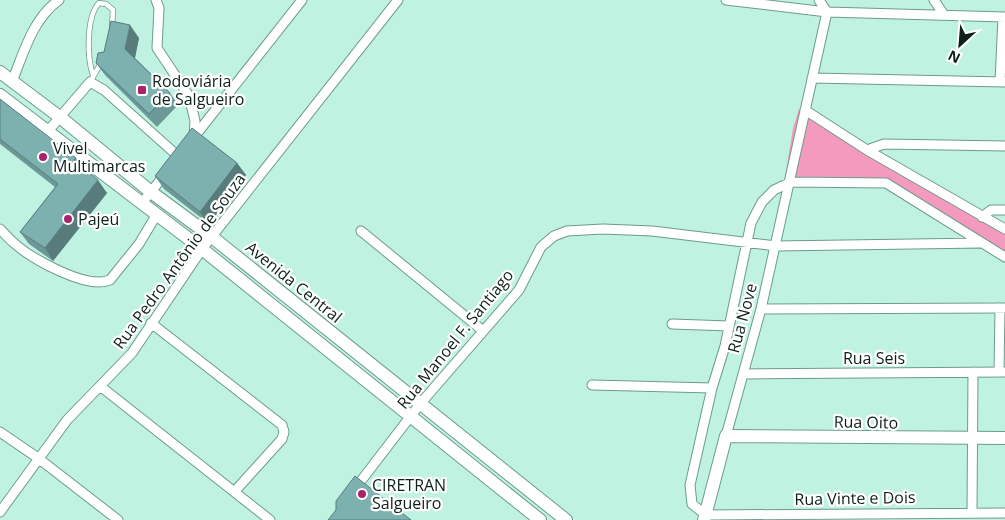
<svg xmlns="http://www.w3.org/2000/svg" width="1005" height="520" viewBox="0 0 1005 520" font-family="'Open Sans',sans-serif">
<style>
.green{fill:#f49abf}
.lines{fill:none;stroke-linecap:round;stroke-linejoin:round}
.lane-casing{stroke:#6c9b8d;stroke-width:6}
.street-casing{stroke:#6c9b8d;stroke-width:11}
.secondary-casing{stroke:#6c9b8d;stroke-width:14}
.lane{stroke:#fff;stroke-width:4.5}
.street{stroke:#fff;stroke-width:9}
.secondary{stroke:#fff;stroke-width:12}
.wall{fill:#6c9897}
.shaded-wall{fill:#587c7b}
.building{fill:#7db1b0;stroke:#587c7b}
.poi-dot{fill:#aa236a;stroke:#fff;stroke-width:2}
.labels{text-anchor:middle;stroke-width:4.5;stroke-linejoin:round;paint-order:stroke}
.poi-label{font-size:16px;fill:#0d201b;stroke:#fff;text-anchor:start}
.street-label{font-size:16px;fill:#0d201b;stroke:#fff}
</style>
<rect width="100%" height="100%" fill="#c0f2e2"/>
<path class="green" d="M799 109 1005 228V255L890 182 785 178 793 128Z"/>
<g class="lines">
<defs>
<path id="lane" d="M93 75C87 58 86 17 99 3L106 4 113 10 112 27
M90 82 101 63"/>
<path id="street" d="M156 0 159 8 157 48 189 96 195 121 194 137
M726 0 827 12 1005 17
M819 0 827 12
M934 0 944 15
M812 78 1005 82
M12 82C23 54 33 18 59 0
M1000 82 1003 17
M805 110 867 150 1005 229
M48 131 90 82 104 90 179 157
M191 141 302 0
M867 150 884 144 1005 146
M142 203 166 173
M982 217 991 210H1005
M0 229C5 234 9 239 14 243 32 259 87 290 110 280L139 244 157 214
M361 231 482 330
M1005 257 886 183 791 182 774 190 762 202 751 223 725 346 712 388 690 485 692 504 706 515 1005 513
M761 309 1005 308
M151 323 282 425 284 432 282 439 235 491
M672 324 729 326
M999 372 1000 308
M744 374 1005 372
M592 385 712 388
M100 386 270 520
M0 432 38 458 118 520
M726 436 761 309 827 12
M354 490 420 404 519 290 541 247 554 236 567 231 603 229 652 231 776 246 981 243
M0 512 67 420 132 353 202 249 398 0
M972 513 973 372"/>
<path id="secondary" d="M0 72 61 118 151 192 212 237 566 520
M0 95 202 249 540 520
M704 520 726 436 1005 438"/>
</defs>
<use href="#lane" class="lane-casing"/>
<use href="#street" class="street-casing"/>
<use href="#secondary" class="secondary-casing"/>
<use href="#lane" class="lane"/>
<use href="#street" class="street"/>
<use href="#secondary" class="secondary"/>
</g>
<path class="wall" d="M139 38 135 58 170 93 178 105 157 127 105 75 96 63 104 52Z
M0 99 84 169 107 193 53 261 29 244 20 232 55 187 0 144Z
M237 163 246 175 209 224 164 189 155 176Z"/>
<path class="shaded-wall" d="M130 25 139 38 134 62 125 49Z
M76 158 85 170 74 160Z
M237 163 246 175 209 224 200 212Z
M98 180 107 193 53 261 45 248Z"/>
<path class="building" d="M111 21 130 25 125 49 170 93 149 114 96 63 98 53 104 52Z
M0 99 76 158 74 160 98 180 45 248 20 232 58 184 0 139Z
M192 128 237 163 200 212 155 176Z
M355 476 411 520H328L336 510V501Z"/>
<g class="poi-dot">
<rect x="137" y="85" width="10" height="10" rx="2.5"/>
<circle cx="43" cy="157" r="5"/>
<circle cx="68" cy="219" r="5"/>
<circle cx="362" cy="494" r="5"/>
</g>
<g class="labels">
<g class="poi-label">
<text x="152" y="87">Rodoviária<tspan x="152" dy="18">de Salgueiro</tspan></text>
<text x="53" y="154">Vivel<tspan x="53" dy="18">Multimarcas</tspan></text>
<text x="78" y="225">Pajeú</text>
<text x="372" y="491">CIRETRAN<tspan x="372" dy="18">Salgueiro</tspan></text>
</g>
<g class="street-label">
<text transform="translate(179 261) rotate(-54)" y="6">Rua Pedro Antônio de Souza</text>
<text transform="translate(294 282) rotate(39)" y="6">Avenida Central</text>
<text transform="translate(742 318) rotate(-75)" y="6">Rua Nove</text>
<text transform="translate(455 339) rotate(-51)" y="6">Rua Manoel F. Santiago</text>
<text x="874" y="364">Rua Seis</text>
<text transform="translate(866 422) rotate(1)" y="6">Rua Oito</text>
<text transform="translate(855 498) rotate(-1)" y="6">Rua Vinte e Dois</text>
</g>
</g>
<g transform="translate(960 45) rotate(206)" stroke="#ffffff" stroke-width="4" paint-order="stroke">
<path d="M0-4L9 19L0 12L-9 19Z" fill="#0d201b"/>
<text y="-8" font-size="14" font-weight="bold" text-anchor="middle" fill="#0d201b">N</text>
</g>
</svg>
